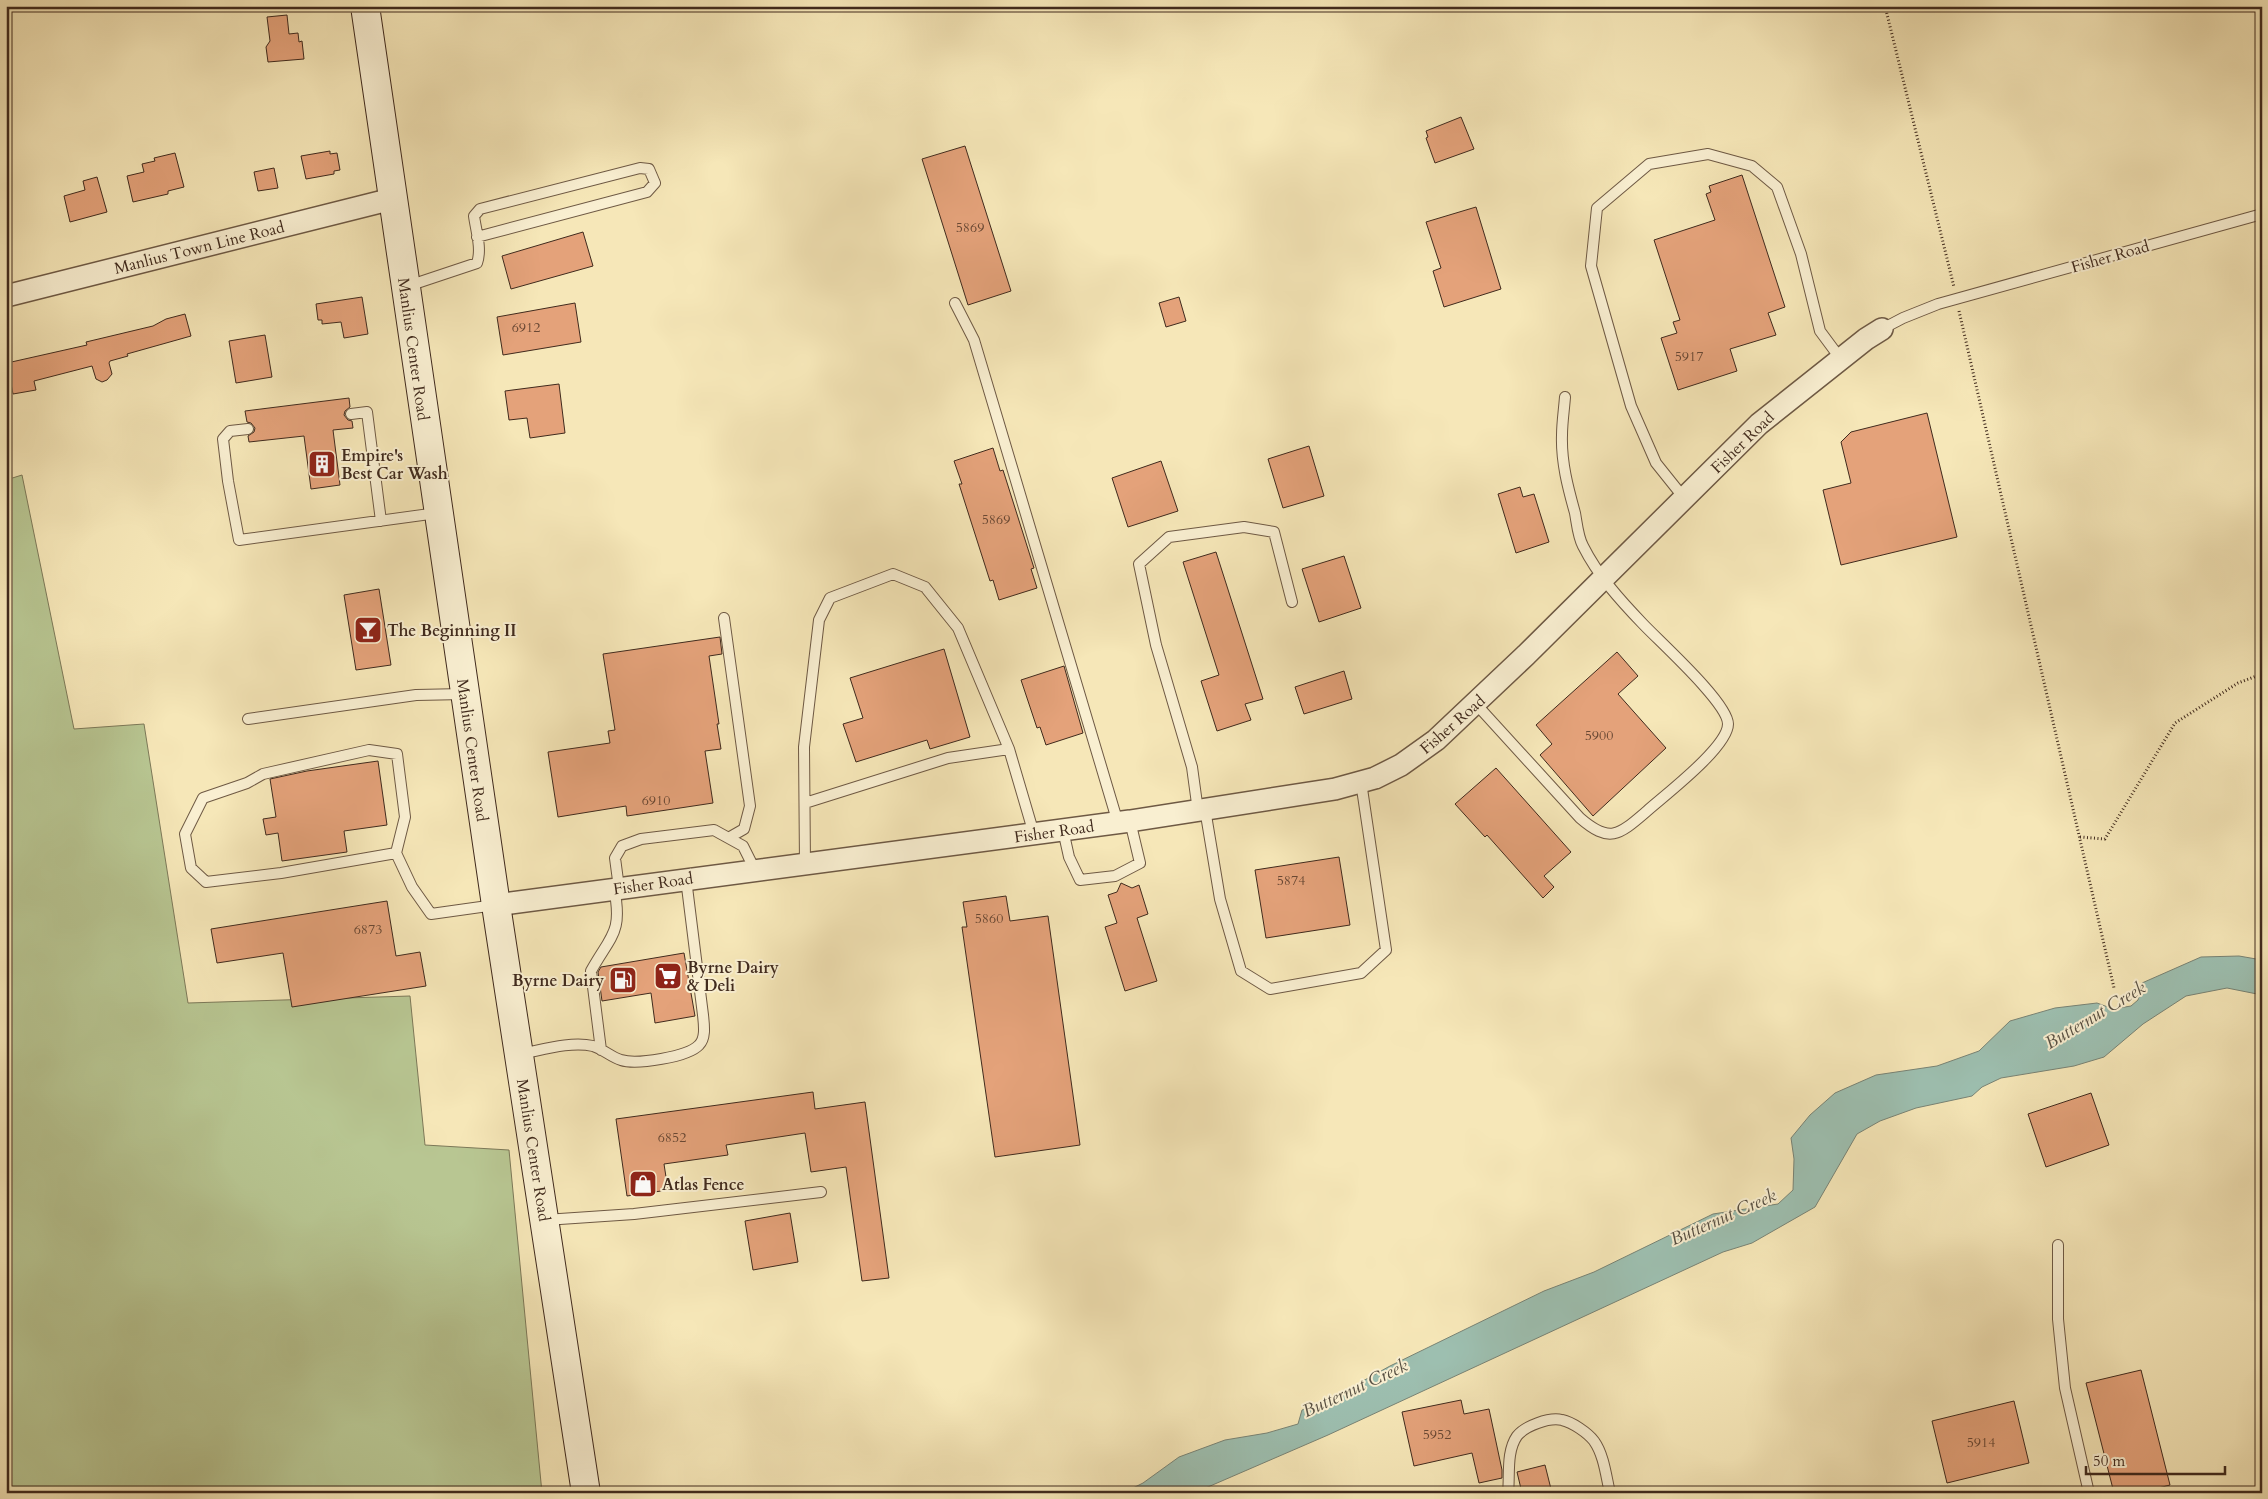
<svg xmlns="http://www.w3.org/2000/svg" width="2268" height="1499" viewBox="0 0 2268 1499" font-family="Cardo,serif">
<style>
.green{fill:#b8c692;stroke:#7c7858}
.water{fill:#9dbfb0;stroke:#788375}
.building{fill:#e4a27a;stroke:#402a1d}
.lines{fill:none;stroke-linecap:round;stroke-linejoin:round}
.lane-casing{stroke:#6e5944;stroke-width:12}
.street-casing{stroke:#6e5944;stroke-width:24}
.secondary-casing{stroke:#402a1d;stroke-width:30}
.path{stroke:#402a1d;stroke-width:3;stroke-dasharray:1 2.5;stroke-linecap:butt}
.lane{stroke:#f9efd1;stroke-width:10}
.street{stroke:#f9efd1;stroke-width:21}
.secondary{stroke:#f9efd1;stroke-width:28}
.labels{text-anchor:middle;stroke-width:4;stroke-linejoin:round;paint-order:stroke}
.number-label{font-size:14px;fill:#694834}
.street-label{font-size:16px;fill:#402a1d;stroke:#f9efd1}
.poi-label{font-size:16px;font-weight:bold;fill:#402a1d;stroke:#f9efd1;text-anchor:start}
.water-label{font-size:18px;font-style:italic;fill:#574f42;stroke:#f9efd1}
</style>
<rect width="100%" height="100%" fill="#f6e7b8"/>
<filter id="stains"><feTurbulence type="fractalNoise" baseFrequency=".004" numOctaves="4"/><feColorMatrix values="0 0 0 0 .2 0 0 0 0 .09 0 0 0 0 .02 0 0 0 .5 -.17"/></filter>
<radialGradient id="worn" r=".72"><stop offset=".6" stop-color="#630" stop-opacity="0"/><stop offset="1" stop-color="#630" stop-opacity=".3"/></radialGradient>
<path class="green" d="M22 475 74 729 144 724 188 1003 410 996 425 1145 509 1150 542 1493H6V480Z"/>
<path class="water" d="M2239 956 2262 960V995L2227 988 2186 996 2143 1024 2104 1057 2074 1066 2001 1078 1982 1087 1972 1096 1916 1108 1880 1121 1857 1134 1815 1207 1752 1243 1723 1252 1328 1435 1194 1493H1123L1143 1483 1179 1457 1225 1440 1267 1433 1298 1424 1302 1410 1334 1397 1390 1366 1544 1291 1594 1272 1713 1214 1778 1204 1793 1190 1794 1159 1791 1138 1810 1115 1835 1093 1876 1075 1937 1066 1979 1051 2010 1021 2055 1008 2097 1003 2113 1009 2131 1006 2138 1000 2142 983 2201 957Z"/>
<path class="building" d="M287 15 289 34 298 33 299 42 302 41 304 59 268 62 266 47 270 41 267 17Z
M1461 117 1474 149 1435 163 1426 138 1428 137 1426 131Z
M965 146 1011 291 968 305 922 159Z
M330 151V154L337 153 340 170 334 171V174L306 179 301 156Z
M175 153 184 187 168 191V194L133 202 127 176 144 172 142 164 155 161 154 158Z
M274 168 278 188 258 191 254 172Z
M1742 175 1785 307 1768 313 1776 335 1730 349 1737 371 1678 390 1661 338 1677 333 1673 322 1680 320 1654 240 1715 220 1706 194 1711 192 1709 186Z
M97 177 107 212 70 222 64 196 85 190 83 181Z
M1476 207 1501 289 1444 307 1433 271 1441 268 1426 222Z
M583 232 593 266 511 289 502 256Z
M362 297 368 334 344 338 341 322 322 324V320H318L316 304Z
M1179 297 1186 321 1166 327 1159 303Z
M575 303 581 342 503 355 497 317Z
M185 314 191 336 127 354 128 356 110 361 109 363 112 374 107 380 102 382 96 379 92 366 34 381 36 390 13 394 7 363 87 345 86 342 153 326 166 319Z
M265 335 272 377 236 383 229 341Z
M559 384 565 433 530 438 527 418 509 420 505 391Z
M349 398 350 407 345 411 344 415 348 420 352 421 353 428 333 430 340 485 311 489 304 436 249 442 248 436 254 432 255 428 251 423 247 422 245 411Z
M1927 413 1957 537 1841 565 1823 490 1851 483 1841 442 1851 432Z
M1309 446 1324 496 1283 508 1268 459Z
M993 448 1000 471 1003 470 1034 568 1031 569 1037 588 999 600 993 580 990 581 959 484H962L954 461Z
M1161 461 1178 511 1128 527 1112 478Z
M1520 487 1523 497 1534 494 1549 542 1516 553 1498 494Z
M1216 552 1263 699 1245 704 1251 720 1217 731 1201 681 1219 675 1183 562Z
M1344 556 1361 608 1319 622 1302 569Z
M379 589 391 665 356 670 344 595Z
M720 637 722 654 709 656 719 724H717L721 749 705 751 713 803 627 816 626 806 558 817 548 752 610 743 608 731 615 730 603 654Z
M944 649 970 737 930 749 927 740 856 762 843 724 863 718 850 678Z
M1617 652 1638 676 1618 694 1666 748 1593 816 1540 755 1552 744 1536 725Z
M1064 666 1083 733 1046 745 1040 727 1037 728 1021 680Z
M1344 671 1352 699 1304 714 1295 687Z
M378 761 387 825 344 831 347 852 282 861 278 833 266 835 263 819 276 817 270 779 307 771Z
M1496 768 1571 852 1544 876 1554 887 1543 898 1487 835 1485 837 1455 804Z
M1339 857 1350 925 1266 938 1255 870Z
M1121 883 1132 888 1139 885 1148 914 1137 918 1157 981 1125 991 1105 927 1117 923 1108 895 1117 892Z
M1006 896 1010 921 1048 916 1080 1145 995 1157 962 927H967L963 902Z
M387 901 396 956 420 952 426 986 292 1007 283 953 217 963 211 929Z
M684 953 695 1016 655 1023 651 993 602 1001 598 972 601 967Z
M813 1092 815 1109 865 1102 889 1278 862 1281 846 1167 811 1172 805 1133 726 1145 728 1155 664 1164 668 1190 627 1196 616 1119Z
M2091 1093 2109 1145 2046 1167 2028 1114Z
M790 1213 798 1262 753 1270 745 1221Z
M2141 1370 2170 1485 2139 1493H2114L2086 1383Z
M1461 1400 1464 1414 1489 1409 1502 1470V1478L1479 1483 1472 1453 1414 1466 1402 1412Z
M2014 1401 2029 1463 1947 1483 1932 1421Z
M1545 1465 1552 1493H1522L1517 1472Z"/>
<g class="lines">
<defs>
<path id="lane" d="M408 286 477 263C482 249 476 231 474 216L480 209 640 168 649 169 655 183 647 192 477 237
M955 303 974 340 1118 823
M1882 329 1903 318 1938 304 2262 214
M351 414 367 412 381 521
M248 429 230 431 223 439 228 481 239 540 437 513
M1684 498 1656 463 1631 406 1591 266 1597 208 1649 164 1708 154 1752 166 1777 187 1801 254 1820 331 1840 358
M724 618 750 806 744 829 730 837
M1476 704 1580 818C1610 844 1619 835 1647 811 1665 795 1728 747 1728 724 1728 703 1660 642 1643 624 1621 601 1598 576 1583 546 1578 537 1577 524 1575 513 1568 488 1561 462 1562 435 1562 423 1564 410 1565 397
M248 719 416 695 464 694
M805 803 948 758 1009 749
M1205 809 1220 899 1241 971 1270 989 1361 973 1386 950 1361 782
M1198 811 1192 767 1156 645 1139 564 1169 537 1244 527 1274 532 1292 602
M1063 830 1069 857 1080 880 1115 876 1140 863 1130 821
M396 853 405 817 397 754 369 750 263 774 247 783 203 798 185 834 191 868 206 882 281 873 396 853 412 887 431 914 495 905
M805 864 804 747 819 620 830 598 893 574 925 587 958 628 1009 749 1034 834
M619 888 615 858 622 846 641 839 714 830 743 846 755 870
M601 1050 591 971C611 935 623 933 614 888
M520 1054C542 1050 570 1041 593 1046 603 1049 611 1057 621 1060 636 1065 688 1057 699 1045 706 1038 704 1025 703 1015L686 879
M545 1220 634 1214 821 1192
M2058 1245V1319L2065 1388 2089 1493
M1508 1493C1510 1475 1506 1452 1517 1436 1525 1426 1549 1417 1562 1420 1572 1422 1588 1433 1594 1441 1604 1455 1606 1476 1610 1493"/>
<path id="street" d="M6 296 392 199
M496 905 1130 821 1335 789 1375 778 1401 765 1436 740 1526 655 1759 424 1866 339 1882 329"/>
<path id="secondary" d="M365 6 496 905 586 1493"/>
</defs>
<use href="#lane" class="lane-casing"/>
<use href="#street" class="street-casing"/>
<use href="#secondary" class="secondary-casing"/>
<path class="path" d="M1885 6 1954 287
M1959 311 2114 988
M2080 837 2105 839 2175 723 2238 683 2262 674"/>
<use href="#lane" class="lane"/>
<use href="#street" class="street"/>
<use href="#secondary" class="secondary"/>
</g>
<defs>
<symbol id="building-square" viewBox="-11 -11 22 22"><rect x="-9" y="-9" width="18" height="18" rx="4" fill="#8f2418" stroke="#f9efd1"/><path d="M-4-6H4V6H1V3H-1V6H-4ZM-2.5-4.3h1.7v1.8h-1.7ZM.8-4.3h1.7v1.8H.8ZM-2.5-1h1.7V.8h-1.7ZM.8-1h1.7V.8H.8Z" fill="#fff"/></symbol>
<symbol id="bar-square" viewBox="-11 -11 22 22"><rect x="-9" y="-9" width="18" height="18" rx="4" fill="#8f2418" stroke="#f9efd1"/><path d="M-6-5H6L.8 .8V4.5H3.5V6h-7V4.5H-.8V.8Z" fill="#fff"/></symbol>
<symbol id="supermarket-square" viewBox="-11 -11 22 22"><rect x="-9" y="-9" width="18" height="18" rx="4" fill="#8f2418" stroke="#f9efd1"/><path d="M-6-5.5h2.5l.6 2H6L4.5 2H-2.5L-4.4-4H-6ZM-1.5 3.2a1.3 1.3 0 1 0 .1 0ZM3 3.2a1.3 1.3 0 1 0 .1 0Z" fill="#fff"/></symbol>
<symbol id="fuel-square" viewBox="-11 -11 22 22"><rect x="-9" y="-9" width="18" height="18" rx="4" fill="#8f2418" stroke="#f9efd1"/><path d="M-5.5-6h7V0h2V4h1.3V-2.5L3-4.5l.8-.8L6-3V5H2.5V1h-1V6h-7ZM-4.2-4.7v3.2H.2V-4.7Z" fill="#fff"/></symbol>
<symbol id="shop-square" viewBox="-11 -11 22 22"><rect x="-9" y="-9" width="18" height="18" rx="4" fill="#8f2418" stroke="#f9efd1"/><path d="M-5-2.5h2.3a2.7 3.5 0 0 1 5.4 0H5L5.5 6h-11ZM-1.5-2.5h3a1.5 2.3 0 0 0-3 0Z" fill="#fff"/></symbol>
</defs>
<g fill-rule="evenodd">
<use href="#building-square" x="306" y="448" width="32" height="32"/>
<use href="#bar-square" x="352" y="614" width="32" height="32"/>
<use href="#supermarket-square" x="652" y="960" width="32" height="32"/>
<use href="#fuel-square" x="607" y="964" width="32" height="32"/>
<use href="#shop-square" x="627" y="1168" width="32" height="32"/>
</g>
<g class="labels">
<g class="number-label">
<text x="970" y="232">5869</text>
<text x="526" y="332">6912</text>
<text x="1689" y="361">5917</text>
<text x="996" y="524">5869</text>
<text x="1599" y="740">5900</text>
<text x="656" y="805">6910</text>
<text x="1291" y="885">5874</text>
<text x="989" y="923">5860</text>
<text x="368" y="934">6873</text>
<text x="672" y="1142">6852</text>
<text x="1437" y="1439">5952</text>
<text x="1981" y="1447">5914</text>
</g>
<g class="street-label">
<text transform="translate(199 247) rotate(-14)" y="6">Manlius Town Line Road</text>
<text transform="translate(2110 256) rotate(-16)" y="6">Fisher Road</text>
<text transform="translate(414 349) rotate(82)" y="6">Manlius Center Road</text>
<text transform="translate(1742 442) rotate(-44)" y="6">Fisher Road</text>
<text transform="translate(1452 724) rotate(-41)" y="6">Fisher Road</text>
<text transform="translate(473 750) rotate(82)" y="6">Manlius Center Road</text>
<text transform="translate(1054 831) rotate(-8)" y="6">Fisher Road</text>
<text transform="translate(653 883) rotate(-8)" y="6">Fisher Road</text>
<text transform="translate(534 1150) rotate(81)" y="6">Manlius Center Road</text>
</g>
<g class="poi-label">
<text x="341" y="461">Empire's<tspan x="341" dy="18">Best Car Wash</tspan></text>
<text x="387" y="636">The Beginning II</text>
<text x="687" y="973">Byrne Dairy<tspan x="687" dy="18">&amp; Deli</tspan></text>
<text x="604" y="986" text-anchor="end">Byrne Dairy</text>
<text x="662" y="1190">Atlas Fence</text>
</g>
<g class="water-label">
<text transform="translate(2095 1015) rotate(-31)" y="6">Butternut Creek</text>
<text transform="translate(1723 1217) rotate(-24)" y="6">Butternut Creek</text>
<text transform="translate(1355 1388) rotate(-25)" y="6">Butternut Creek</text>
</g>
</g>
<rect width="2268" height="1499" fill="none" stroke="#f6e7b8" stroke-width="25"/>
<rect x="8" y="8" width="2253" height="1484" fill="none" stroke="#402a1d" stroke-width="2.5"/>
<rect x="12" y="12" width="2243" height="1474" fill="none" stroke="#402a1d"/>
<path d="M2086 1466v8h139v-8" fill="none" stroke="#402a1d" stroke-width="2.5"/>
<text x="2093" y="1466" font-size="15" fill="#402a1d" stroke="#f9efd1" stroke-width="4" paint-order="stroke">50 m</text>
<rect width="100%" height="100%" filter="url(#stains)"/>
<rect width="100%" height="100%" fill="url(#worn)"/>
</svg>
